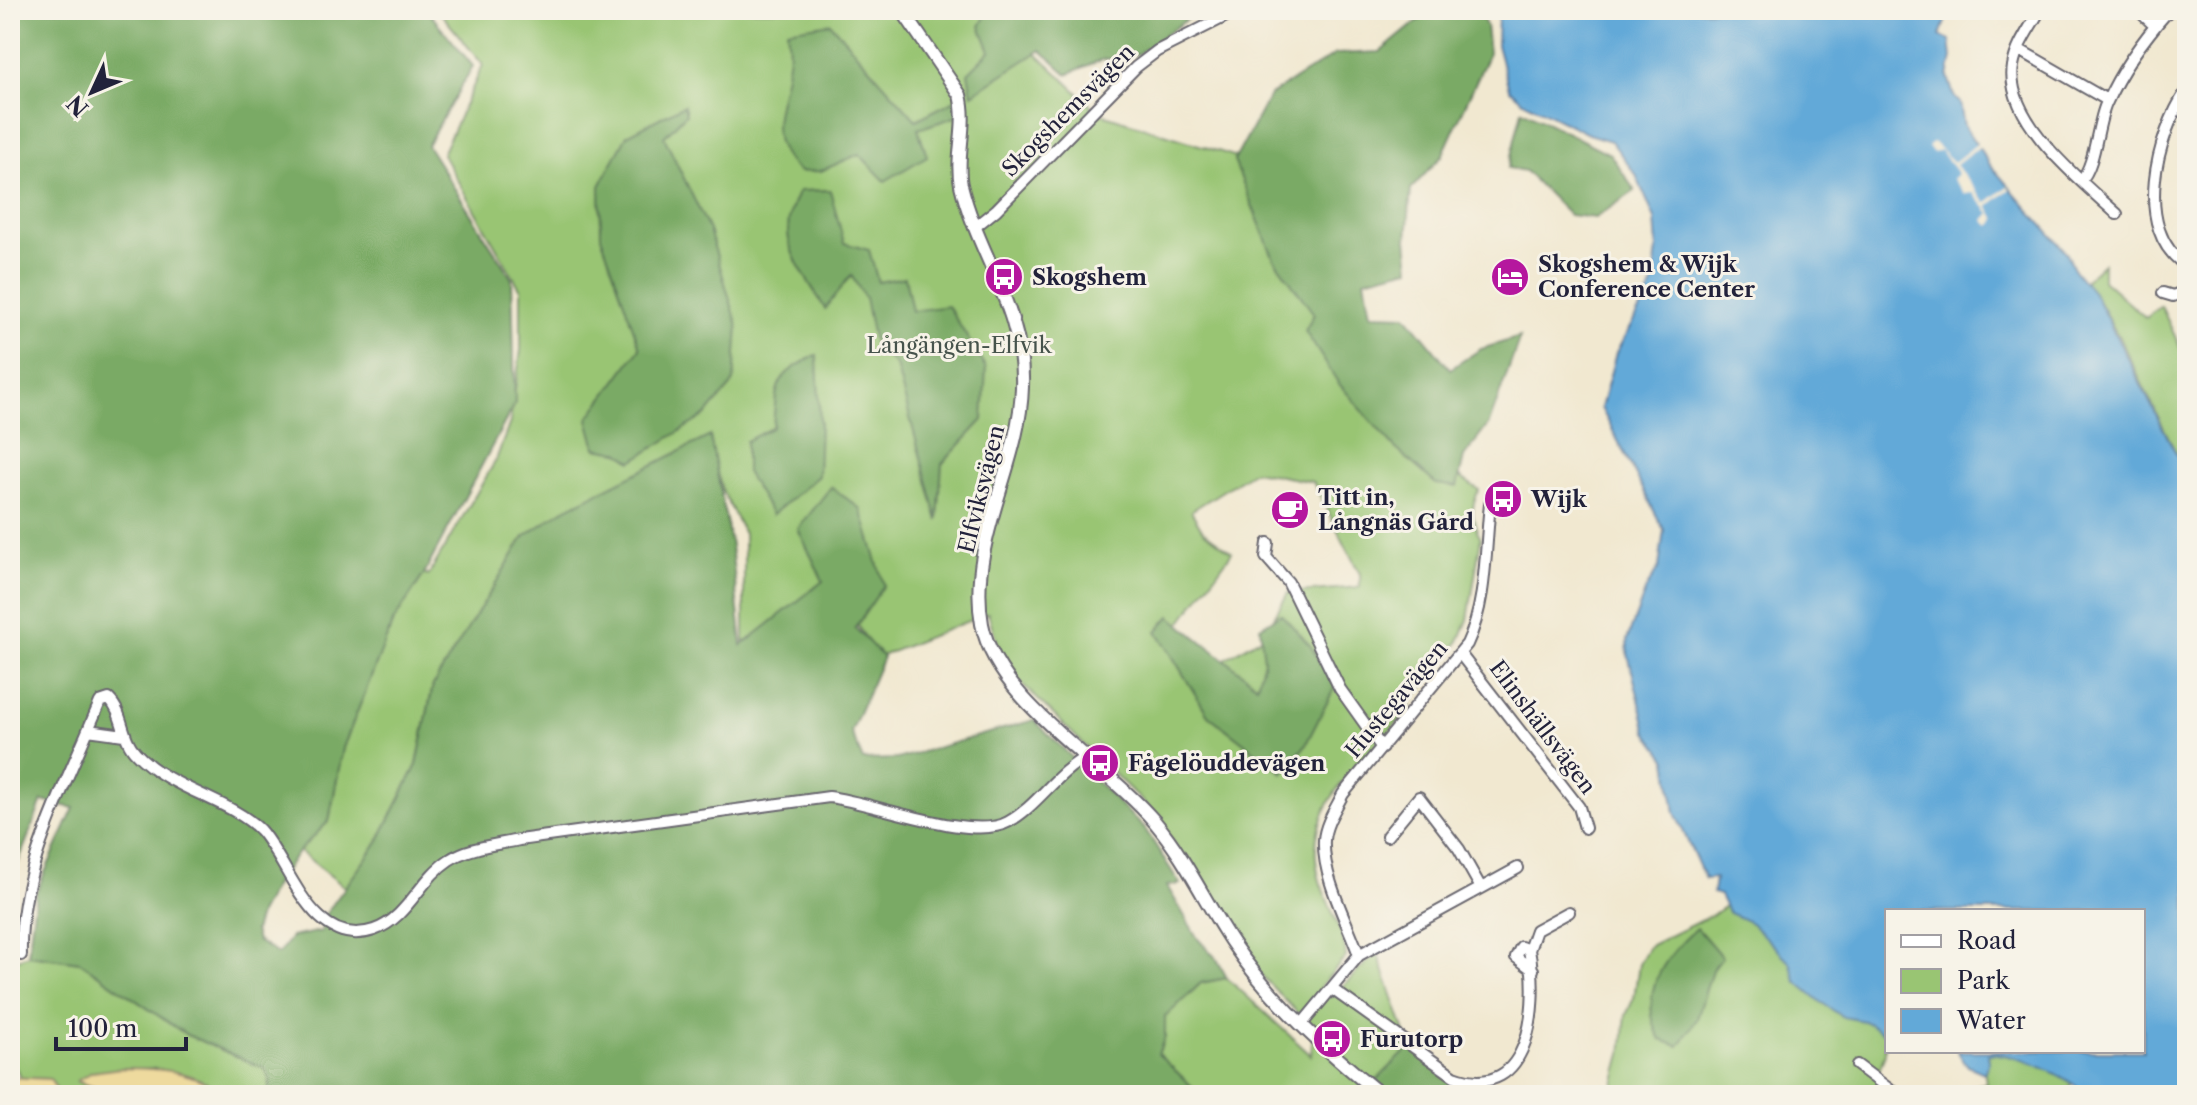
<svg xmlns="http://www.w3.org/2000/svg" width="2197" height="1105" viewBox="0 0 2197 1105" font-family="'Libre Caslon Text',serif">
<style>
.green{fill:#99c573;stroke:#5e7457;stroke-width:2;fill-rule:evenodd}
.forest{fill:#7aaa65;stroke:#4e6650;stroke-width:2}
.sand{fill:#eeda9e;stroke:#887e6c;stroke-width:2}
.water{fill:#62a9d8;stroke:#42668a;stroke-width:2}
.pier{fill:#f1e8d0}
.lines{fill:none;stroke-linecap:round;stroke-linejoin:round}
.minor-casing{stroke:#6a676f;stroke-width:14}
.tertiary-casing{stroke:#6a676f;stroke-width:16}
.minor{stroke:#fff;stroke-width:10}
.tertiary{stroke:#fff;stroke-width:12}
.labels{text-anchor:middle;stroke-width:6;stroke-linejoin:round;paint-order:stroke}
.street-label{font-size:22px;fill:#22223b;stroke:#f7f3e8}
.poi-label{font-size:22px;font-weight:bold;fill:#22223b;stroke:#f7f3e8;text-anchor:start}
.park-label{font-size:22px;fill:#46534c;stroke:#f7f3e8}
</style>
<rect width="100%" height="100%" fill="#f7f3e8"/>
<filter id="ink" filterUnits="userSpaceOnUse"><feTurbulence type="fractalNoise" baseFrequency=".0125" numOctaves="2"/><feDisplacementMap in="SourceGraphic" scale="16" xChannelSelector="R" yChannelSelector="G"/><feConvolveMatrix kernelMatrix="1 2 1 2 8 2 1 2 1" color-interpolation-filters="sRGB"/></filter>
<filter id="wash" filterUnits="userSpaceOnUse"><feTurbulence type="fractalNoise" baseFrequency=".006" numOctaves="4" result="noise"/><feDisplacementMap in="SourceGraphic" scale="32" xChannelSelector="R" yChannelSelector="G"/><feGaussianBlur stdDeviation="1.8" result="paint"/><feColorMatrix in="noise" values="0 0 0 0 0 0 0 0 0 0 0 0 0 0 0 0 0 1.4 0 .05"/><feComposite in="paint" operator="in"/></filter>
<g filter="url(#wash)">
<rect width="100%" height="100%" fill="#f1e8d0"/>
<path class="green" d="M438 10H1012L1010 28 1099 113 1240 158 1424 452 1479 490C1470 507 1471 521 1481 538L1468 620 1459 641 1408 705 1411 708C1370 756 1297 803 1320 881 1328 907 1344 930 1346 957L1320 987 1332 997 1377 952 1410 1047 1381 1095H1201L1158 1054 1165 1037V1017L1201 983 1227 978 1311 1055 1313 1029 1256 970 1153 812 1014 676 1003 662 988 613 879 657 827 582 748 645 744 641V534L723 492 709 446 433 685 417 765 378 842 346 888 299 851 329 821 343 748 392 624 424 574 428 576 496 460 510 422 521 350V290L442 154 483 65ZM1254 471 1313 482 1360 574V587L1288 593 1263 636 1220 662 1178 627 1232 552 1203 531 1191 511Z
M2103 264V280L2146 318 2161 306 2187 362V475L2120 339 2095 295 2083 282Z
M1925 768 2187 887V1095H2084L2090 1081 2075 1075 2070 1089 2062 1095H1956L1955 1091 1986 1083 1984 1068 1968 1051H2143V911H1887L1885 1053 1877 1077 1903 1095H1611L1622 1054 1626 1015 1634 998 1639 964 1649 946 1712 915Z
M28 955 80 962 187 1035 264 1068 270 1080 268 1095H223L206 1082 155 1068 92 1072 78 1081 88 1086 74 1095H59L50 1079 21 1078 10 1058V962Z"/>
<path class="forest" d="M10 10H427L473 66 427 145 512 279 515 403 424 574 392 624 343 748 329 821 299 851 276 883 260 912 254 931 257 941 278 954 291 937 322 931V919L378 842 417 765 433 685 524 537 563 510 710 436 731 546 742 645 823 581 798 529 831 487 861 509 884 585 855 628 883 657 851 732 863 760 897 759 1034 720 1145 829 1180 884 1167 886 1198 939 1217 959 1227 978 1201 983 1165 1017V1037L1158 1054 1201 1095H268L270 1080 264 1068 187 1035 80 962 28 955 36 892 74 808 42 801 10 884Z
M989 10H1200L1138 54 1101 60 1067 74 1041 50 972 94 968 73 990 51 980 26Z
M1431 10H1477L1486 25 1489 53 1442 156 1411 189 1407 239 1410 268 1365 279 1371 314 1406 315 1450 369 1481 349 1520 337 1489 424 1464 457 1457 487 1436 484 1394 447 1339 384 1305 331 1314 314 1274 259 1234 161 1270 95 1336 54 1380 52Z
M830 23 916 120 955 100 958 116 918 129 927 156 885 181 859 154 821 171 800 172C758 139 783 104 788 62 790 52 788 40 787 30Z
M684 105 686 114 664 137 709 230 738 326 734 382 706 415 632 461 619 452 596 448 588 419 640 348 601 236 600 186 627 135Z
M1522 110 1610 154 1635 191 1595 218 1569 215 1525 171 1508 168Z
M830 190 844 243 869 250 878 282 905 277 912 311 948 306 986 368 983 420 942 464 938 521 896 366 874 343 865 298 851 275 825 309C800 264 772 243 799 191Z
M817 355 820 424 818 476 772 515 746 472V441L773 427C777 382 774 376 817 355Z
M1281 614 1310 645 1335 687 1305 746 1283 773 1208 715 1157 631 1170 616 1257 685 1264 660 1260 627Z
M1697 928 1722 957 1712 970 1697 1019 1679 1046 1661 1040C1636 996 1663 958 1697 928Z
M1410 1047 1478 1095H1381L1376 1081Z"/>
<path class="sand" d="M120 1068C155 1068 196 1069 223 1095 201 1095 180 1090 158 1090 129 1090 104 1094 77 1081L92 1072Z
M10 1077 50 1079 59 1094 10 1095Z"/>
<path class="water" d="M1485 10H1949L1940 36 1950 40 1952 58 1948 77 1954 96 1960 103 1964 126 1991 166 2067 253 2074 270 2095 295 2187 475V1095H2085C2072 1077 2010 1051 1988 1054L1989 1062 1984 1073 1968 1066 1957 1051H2143V911H1887V1041L1884 1033 1864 1021 1843 1017 1821 1002 1796 981 1790 962 1751 923 1728 912 1720 895 1713 893 1715 878 1705 879 1675 813 1667 760 1647 732 1628 654 1627 640 1646 589 1659 567 1664 530 1601 408 1616 353 1653 285 1657 248 1655 219 1636 175 1611 141 1588 134 1523 101 1509 89 1497 45 1498 15 1490 16Z"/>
<path class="pier" d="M1933 142 1954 162 1978 143 1980 146 1956 165 1986 203 2008 186 2010 189 1988 206 1996 219 1993 224 1990 226 1984 220 1990 213 1973 193 1965 194 1953 179 1958 174 1940 150 1933 153 1928 147Z"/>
</g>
<g filter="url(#ink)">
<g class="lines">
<defs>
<path id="minor" d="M2138 10 2155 26
M2037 15C2028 31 2016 47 2013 66 2004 120 2081 181 2117 214
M2018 49 2107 100
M2187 90C2157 134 2131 231 2187 266
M2081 180C2095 167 2097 124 2106 104 2121 70 2145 37 2169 10
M976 226 996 210 1136 67 1157 51 1238 10
M2163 293 2173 296 2187 290
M1268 543 1266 557 1288 582 1340 689 1382 748
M1461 655 1579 807 1585 828
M124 735 88 730 100 702 109 699C124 714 121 738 136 753 169 789 231 800 260 830 289 862 312 951 374 930 408 918 420 879 449 860 469 847 496 845 519 840L829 797C872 802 972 842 1008 822 1038 806 1056 772 1088 756
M1387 836 1419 797 1459 849 1481 888
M1529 950 1536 930 1569 912
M21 955C19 874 57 803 88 730
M1359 955C1347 921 1322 877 1324 840 1325 824 1336 808 1343 794L1467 644C1487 602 1485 549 1490 504
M1332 989 1454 1076C1533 1105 1539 999 1529 950L1521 947 1516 957 1533 970
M1302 1024 1359 955 1518 868
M1857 1065 1897 1095"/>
<path id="tertiary" d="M902 10 960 95C968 125 955 156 961 185 978 255 1025 312 1022 387 1020 467 967 541 982 624 997 702 1104 762 1155 822 1186 859 1206 904 1233 944 1272 1002 1327 1051 1381 1095"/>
</defs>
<use href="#minor" class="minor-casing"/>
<use href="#tertiary" class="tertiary-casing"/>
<use href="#minor" class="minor"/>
<use href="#tertiary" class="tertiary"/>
</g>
</g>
<defs>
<symbol id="bus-disc" viewBox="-11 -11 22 22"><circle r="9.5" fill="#b5179e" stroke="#f7f3e8"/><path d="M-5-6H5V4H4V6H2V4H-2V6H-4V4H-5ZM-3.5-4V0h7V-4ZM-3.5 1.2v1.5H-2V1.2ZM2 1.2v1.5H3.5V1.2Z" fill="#fff"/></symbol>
<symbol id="hotel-disc" viewBox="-11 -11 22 22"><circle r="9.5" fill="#b5179e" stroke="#f7f3e8"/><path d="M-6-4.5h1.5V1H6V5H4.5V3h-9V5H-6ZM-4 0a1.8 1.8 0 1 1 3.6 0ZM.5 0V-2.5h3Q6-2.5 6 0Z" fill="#fff"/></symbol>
<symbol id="cafe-disc" viewBox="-11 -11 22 22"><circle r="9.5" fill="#b5179e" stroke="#f7f3e8"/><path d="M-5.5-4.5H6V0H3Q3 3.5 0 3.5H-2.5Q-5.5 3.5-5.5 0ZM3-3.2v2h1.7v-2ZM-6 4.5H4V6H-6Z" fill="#fff"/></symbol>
</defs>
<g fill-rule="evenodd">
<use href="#bus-disc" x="982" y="255" width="44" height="44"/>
<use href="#hotel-disc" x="1488" y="255" width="44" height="44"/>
<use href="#bus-disc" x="1481" y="477" width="44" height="44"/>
<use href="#cafe-disc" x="1268" y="488" width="44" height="44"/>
<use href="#bus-disc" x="1078" y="741" width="44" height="44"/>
<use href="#bus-disc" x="1310" y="1017" width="44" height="44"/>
</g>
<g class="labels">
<g class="street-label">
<text transform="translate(1068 110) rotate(-45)" y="8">Skogshemsvägen</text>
<text transform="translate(981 489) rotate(-76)" y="8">Elfviksvägen</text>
<text transform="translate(1396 699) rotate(-50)" y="8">Hustegavägen</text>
<text transform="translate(1543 727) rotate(53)" y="8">Elinshällsvägen</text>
</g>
<g class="poi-label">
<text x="1538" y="272">Skogshem &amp; Wijk<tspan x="1538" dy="25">Conference Center</tspan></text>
<text x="1032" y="285">Skogshem</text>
<text x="1318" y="505">Titt in,<tspan x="1318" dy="25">Långnäs Gård</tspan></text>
<text x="1531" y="507">Wijk</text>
<text x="1128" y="771">Fågelöuddevägen</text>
<text x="1360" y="1047">Furutorp</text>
</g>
<g class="park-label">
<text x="959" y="353">Långängen-Elfvik</text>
</g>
</g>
<rect width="2197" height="1105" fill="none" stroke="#f7f3e8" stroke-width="40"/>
<rect x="1885" y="909" width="260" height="144" fill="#f7f3e8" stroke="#a29fa3" stroke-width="2"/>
<rect x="1901" y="935" width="40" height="12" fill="#ffffff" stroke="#a29fa3" stroke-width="2"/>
<text x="1957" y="949" font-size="24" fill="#22223b">Road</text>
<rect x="1901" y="969" width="40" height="24" fill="#99c573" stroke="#a29fa3" stroke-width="2"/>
<text x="1957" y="989" font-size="24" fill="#22223b">Park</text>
<rect x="1901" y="1009" width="40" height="24" fill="#62a9d8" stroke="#a29fa3" stroke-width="2"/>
<text x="1957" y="1029" font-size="24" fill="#22223b">Water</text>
<g transform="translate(92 92) rotate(226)" stroke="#f7f3e8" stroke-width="6" paint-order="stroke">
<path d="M0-6L14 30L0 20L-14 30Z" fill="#22223b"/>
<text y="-12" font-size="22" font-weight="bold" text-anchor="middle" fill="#22223b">N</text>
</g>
<path d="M56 1037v12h130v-12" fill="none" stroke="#22223b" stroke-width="4"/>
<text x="68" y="1037" font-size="24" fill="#22223b" stroke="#f7f3e8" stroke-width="6" paint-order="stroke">100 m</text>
</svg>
